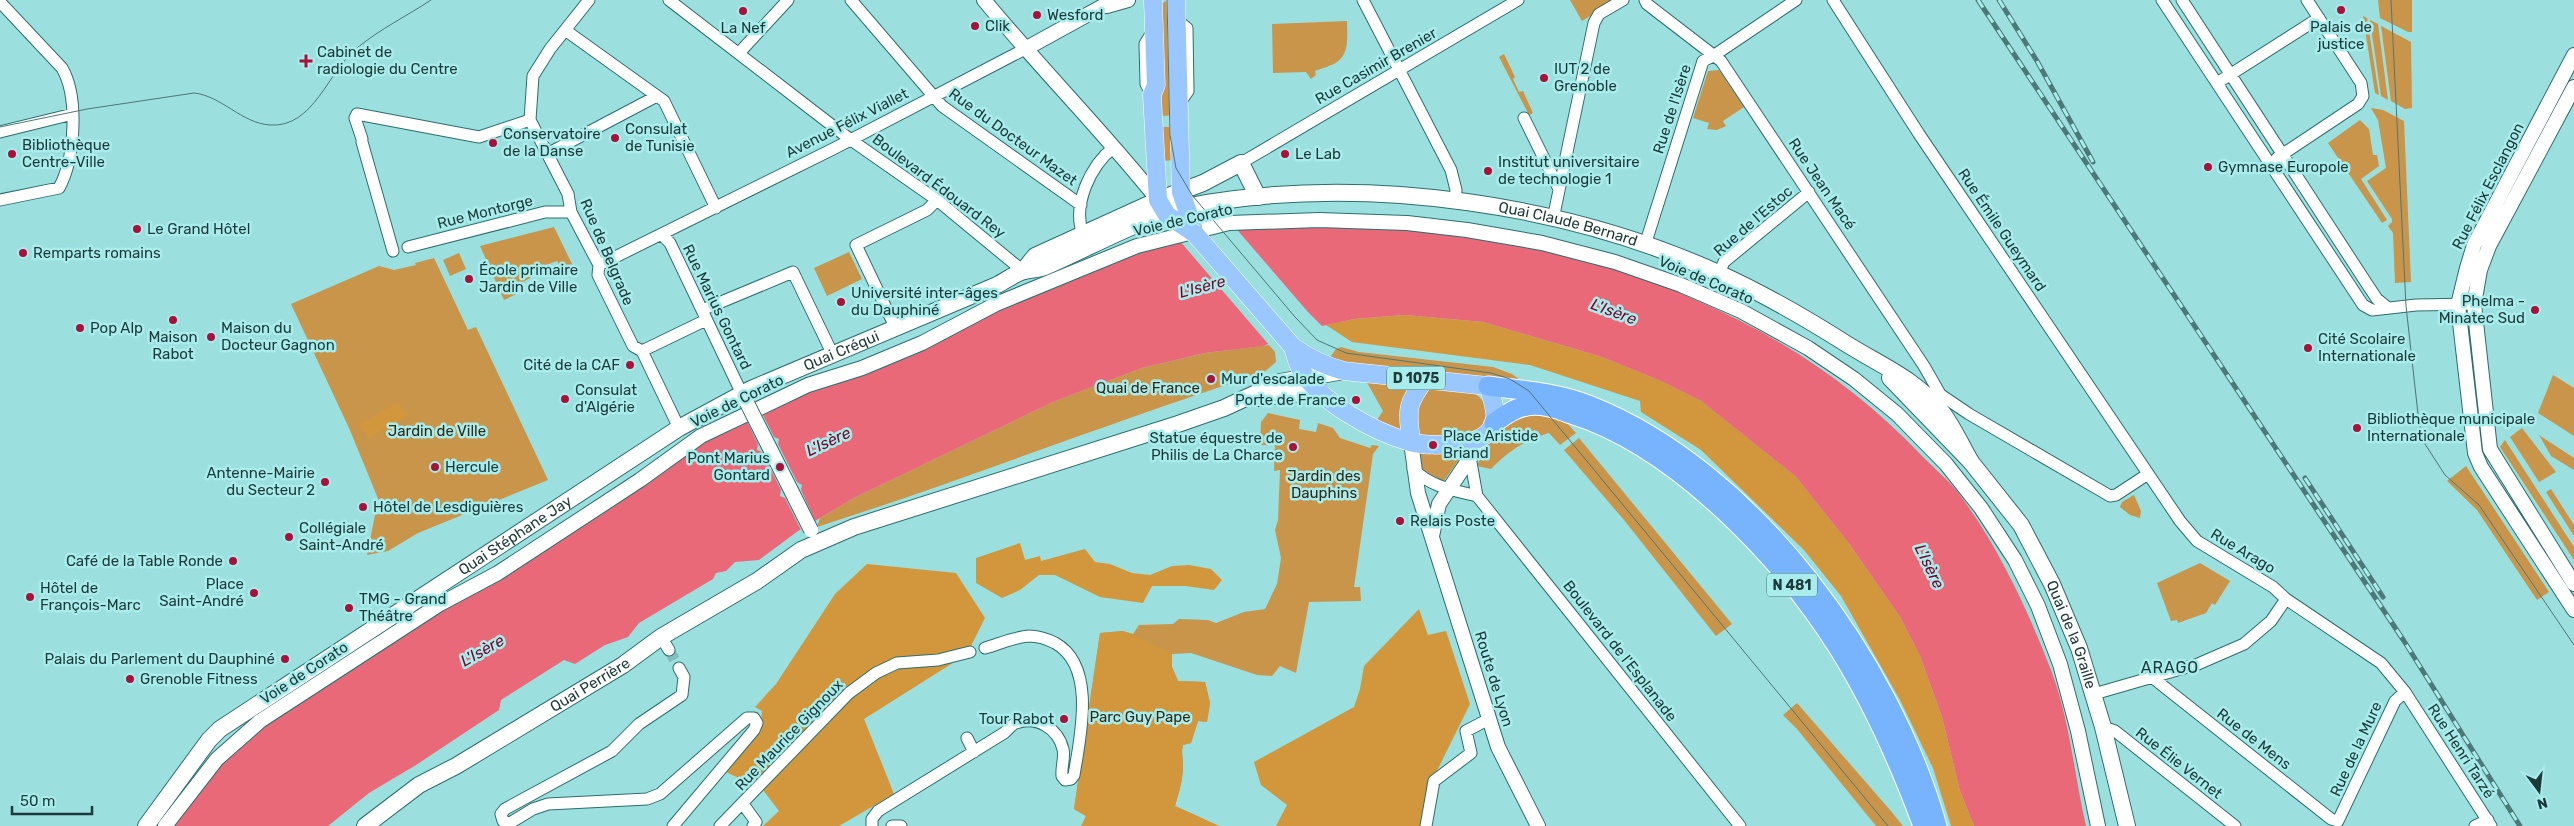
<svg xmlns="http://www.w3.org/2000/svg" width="2574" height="826" viewBox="0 0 2574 826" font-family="Rubik,sans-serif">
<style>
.green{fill:#c9954a}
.forest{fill:#d2973c}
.water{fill:#ea6979}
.pier{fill:#9bdfde}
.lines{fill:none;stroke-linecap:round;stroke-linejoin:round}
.minor-tunnel{stroke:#82bebd;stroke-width:11;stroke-dasharray:11 5.5;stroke-linecap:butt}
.minor-casing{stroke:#2b6f6f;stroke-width:13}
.tertiary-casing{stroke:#2b6f6f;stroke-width:16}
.secondary-casing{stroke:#2b6f6f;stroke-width:18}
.primary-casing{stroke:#fff;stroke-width:19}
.trunk-casing{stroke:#fff;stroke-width:21}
.minor{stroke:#fff;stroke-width:11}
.tertiary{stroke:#fff;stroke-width:14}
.secondary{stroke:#fff;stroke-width:16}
.primary{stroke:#9ac7fe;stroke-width:18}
.trunk{stroke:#78b4fe;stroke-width:19}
.tram{stroke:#4d7878;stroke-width:1}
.rail-casing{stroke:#4d7878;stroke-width:5}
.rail{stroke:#a8edeb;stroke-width:3;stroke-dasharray:9;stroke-linecap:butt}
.tertiary-bridge-casing{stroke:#2b6f6f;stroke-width:16;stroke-linecap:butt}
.primary-bridge-casing{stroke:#fff;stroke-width:19;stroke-linecap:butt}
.tertiary-bridge{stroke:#fff;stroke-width:14}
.primary-bridge{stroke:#9ac7fe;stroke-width:18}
.poi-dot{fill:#a8113a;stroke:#a8edeb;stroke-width:2}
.labels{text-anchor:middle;stroke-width:5;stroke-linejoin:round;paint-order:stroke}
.shield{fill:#a8edeb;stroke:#476f6e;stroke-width:1}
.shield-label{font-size:14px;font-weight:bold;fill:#1d3939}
.poi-label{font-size:15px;fill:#1d3939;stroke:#a8edeb;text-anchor:start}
.street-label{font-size:15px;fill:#1d3939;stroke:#a8edeb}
.park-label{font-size:15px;fill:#362815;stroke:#a8edeb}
.water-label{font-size:16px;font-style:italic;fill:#7f0027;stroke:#a8edeb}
.neighbourhood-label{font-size:16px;letter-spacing:1px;fill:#1d3939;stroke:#a8edeb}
</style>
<rect width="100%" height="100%" fill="#9bdfde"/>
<path class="green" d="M1168 0 1174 115 1162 116 1159 5Z
M1570 0H1617L1582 21Z
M2378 0H2412V32H2408L2380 18Z
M2363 16 2367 18 2379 95 2375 93Z
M2370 20 2378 24 2388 100 2381 96Z
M1347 21C1347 33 1350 54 1337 62 1331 66 1322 68 1315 71L1316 75 1311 79 1306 72 1273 73 1272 24Z
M2381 26 2411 42 2412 108 2405 109 2391 101Z
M1504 54 1515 77 1513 79 1519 92 1523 91 1533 113 1529 115 1499 57Z
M1719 70 1744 107 1723 121 1726 126 1717 130 1707 129 1709 123 1693 118 1708 71Z
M2371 108 2383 110 2404 121 2411 282 2395 283 2393 233 2388 226 2392 222V219L2367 181 2386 168 2378 120Z
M2360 120 2369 129 2373 155H2377L2379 166 2361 179 2387 220 2382 223 2328 143Z
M1161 127H1176V160L1161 161Z
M554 227 572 264 562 269 557 261 529 271 532 277 521 283 525 290 504 300 480 246Z
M849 252 862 279 827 296 814 268Z
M459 253 466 269 450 276 443 260Z
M434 258 468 330 476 327 548 480 418 533 388 551 367 555 375 515 384 513 349 428 291 304 379 266 394 270 416 265 415 263Z
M1269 345 1275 352 1276 362 1263 373C1113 421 967 479 817 527L820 518 854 498 1053 402 1142 368 1205 353Z
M1341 347 1359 352 1493 367 1512 374 1527 385 1334 361 1331 356 1336 349Z
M2553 375 2574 388V436L2538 413Z
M1365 379 1413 384 1405 431 1388 426 1377 420 1383 411Z
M1434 387C1457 389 1481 386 1488 412 1486 419 1484 425 1479 429 1467 438 1430 439 1417 433 1414 415 1415 396 1434 387Z
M1268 413 1300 420 1299 429 1316 432 1318 423 1333 428 1340 438 1370 448 1372 445 1379 446 1373 454 1354 587H1360L1361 601 1309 602 1296 673 1280 666 1272 676 1257 675 1191 653 1172 654V667L1178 681 1205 682 1210 703 1207 722 1198 721 1191 743 1183 745C1181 753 1183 757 1183 765 1183 779 1179 793 1175 806L1219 826H1082L1086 816 1074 809 1100 633 1123 631 1133 634 1139 625 1173 624 1179 619 1208 620 1216 623 1244 612 1265 609 1277 584 1281 558 1275 530 1278 520 1280 470 1274 471 1275 445H1260L1261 422Z
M1533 414 1565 421 1576 433 1560 445 1549 433C1526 439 1507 452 1491 469L1477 466C1482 453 1500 423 1513 418 1519 416 1527 415 1533 414Z
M2522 428 2556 472 2539 482 2510 437Z
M2539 435 2574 458V470L2551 456Z
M1579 438 1732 624 1716 636 1624 520 1564 450Z
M2505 440 2574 547V560L2500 447Z
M1421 453H1461L1462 455 1443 482C1426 477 1420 471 1418 454Z
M2466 466 2549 592 2537 600 2477 510 2447 481Z
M2551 489 2574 525V536L2546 492Z
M2134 495 2141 511 2140 518 2130 515 2120 507 2122 502Z
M2200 563 2230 581 2215 605 2212 603 2206 613 2178 623 2177 620 2171 621 2157 583Z
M1797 703 1890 810 1903 826H1876L1797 729 1783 715Z"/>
<path class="forest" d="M1405 315 1483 322 1602 357 1663 382 1701 401 1796 477 1850 545 1900 617 1920 656 1942 717 1960 791 1974 826H1951L1933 768 1900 700 1841 596 1804 550 1701 450 1641 412 1640 401 1530 365 1352 342 1326 325 1354 319Z
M397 403 408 415 368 439 360 424Z
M1020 543 1025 560 1040 556 1041 561 1085 549 1095 562 1110 564 1132 573 1150 575 1172 566 1189 565 1211 569 1222 580 1214 590 1185 586H1152L1143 603 1100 597 1055 575H1039L1020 590 1002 598 976 583V558Z
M867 564 956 573 985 618 967 654 864 719 894 794 839 826H763L779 811 763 790 724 771 760 731 762 711 755 707 776 684 835 594Z
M1419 609 1428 635 1446 631 1470 704 1429 787 1420 826H1276L1287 805 1261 785 1254 762 1354 707 1360 689 1364 666Z
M1123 631 1172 654V667L1178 681 1205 682 1210 703 1207 722 1198 721 1191 743 1183 745C1181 753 1183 757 1183 765 1183 779 1179 793 1175 806L1219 826H1081L1086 816 1074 809 1100 633Z"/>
<path class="water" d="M1365 225C1447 233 1530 241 1610 263 1638 271 1665 286 1691 298 1781 336 1857 387 1924 458 1935 469 1947 479 1957 491 1997 544 2027 608 2051 670 2070 720 2074 774 2086 826H1974L1960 791 1942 717 1920 656 1900 617 1850 545 1796 477 1701 401 1663 382 1602 357 1483 322 1405 315 1354 319 1304 330 1263 346 1205 353 1142 368 1053 402 854 498 798 531 759 560 735 562 726 571 716 573 713 579 639 623 628 637 605 645 575 664 564 660 501 700 499 710 416 765 369 793 328 826H169L241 739 691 445 986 312 1147 246 1226 227Z"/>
<path class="pier" d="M1233 225 1308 312 1324 328 1270 346 1179 240Z
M760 409 774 437 779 439 778 444 797 482 802 485 801 490 816 523 802 532 785 498 780 496 781 490 762 452 757 450 758 444 745 417Z"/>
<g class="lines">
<path class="minor-tunnel" d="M669 650 679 668"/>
<defs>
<path id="minor" d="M589 0 550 49 533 76 530 120 568 194 571 212 599 265 598 275 633 346 642 351 679 428
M669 0 851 140 937 200 1023 271
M851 0 942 106 1081 205
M1363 0 1451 170 1456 190 1455 201
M1645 0 1647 4 1721 61 1924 366 1940 394 1941 410
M1833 0 1919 134 2180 521 2197 541 2273 587 2286 599 2381 663 2405 692 2491 826
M2162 0 2363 305 2372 310 2416 305 2474 304
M2182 0 2367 284 2377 299 2388 308
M0 2 62 68C79 97 75 159 59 188L0 200
M1177 20 1187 28 1188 91 1179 104
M565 30 664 101 716 208
M739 53 788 0
M2217 83 2319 18
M1152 95 1146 84 1145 44 1153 31
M1524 118 1559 189
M0 132 73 114
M362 139 355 118 357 114 479 137 530 120
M362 142 393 251
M547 154 657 96
M2277 158 2358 104 2363 96 2361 83 2307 0
M1241 163 1518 0
M1553 219 1594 23 1599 14 1623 0
M662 235 670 243 742 394
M1083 235C1072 205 1090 166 1114 147
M1645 245 1703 61 1713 56 1796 0
M408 247 545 212H571
M599 265 833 149 1025 49
M1719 273 1724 262 1809 192
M702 310 793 272 833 355
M896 329 856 245 927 210 937 200
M642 351 706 320
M1935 391 1969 414 2110 496 2116 495 2148 474
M1470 457 1477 496 1740 826
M1413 469C1431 487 1453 490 1477 496
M661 637 669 650
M2153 678 2331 819 2338 821 2395 701 2405 692
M2094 694 2198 664 2244 644 2271 621 2286 599
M2103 727 2115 731 2235 826
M967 738 974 752
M743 804 756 822 753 826
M673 826 754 730 757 723 754 718H747L660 794 647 799 548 804 533 809 510 823 503 821 501 814 505 809 612 751 639 724 682 695 684 677 679 668
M720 826 849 693 876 673 897 663 938 660 970 652
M872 826V819L878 811 1004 733C1008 730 1012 724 1016 723 1037 715 1058 729 1063 749 1065 758 1061 767 1062 776L1065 780 1071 779 1074 775C1080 738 1097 666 1055 643 1047 639 1039 636 1029 636 1014 637 999 644 985 648
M892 826H901
M1426 826 1434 781 1471 753 1466 731 1489 719
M2475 826 2488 820"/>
<path id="tertiary" d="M984 0C1040 68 1103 131 1158 200
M1107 6 1128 0
M1025 49 1114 0
M2574 55 2474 245 2467 268 2458 305 2475 453 2481 467 2574 610
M2574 87 2489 246 2480 270 2474 304 2490 449 2574 584
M1411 442 1418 493 1498 747 1538 826
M1432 536 1439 504 1484 437
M165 826 217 759 260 721 440 604 498 573 640 480 701 436 808 385 862 368 922 343 996 304 1137 246 1229 223 1319 220 1407 223 1467 230 1542 243 1615 262 1681 285 1741 311 1808 348 1854 379 1897 414 1946 464 1981 508 2015 560 2038 606 2060 664 2078 731 2098 826"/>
<g id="secondary">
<path d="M1023 271 1035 256 1158 200 1203 183 1241 163 1258 197"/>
<path id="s1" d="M1890 378 1971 462 2021 525 2052 584 2079 648 2103 727 2127 826"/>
<path d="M1257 398 1320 391"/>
<path id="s2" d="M146 826 209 740 220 729 679 428 751 389 997 285C1005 281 1013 275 1021 272 1029 269 1039 270 1047 266 1098 244 1151 212 1207 203 1371 176 1566 204 1718 273 1762 293 1804 317 1845 343 1878 364 1916 379 1941 411 1953 426 1961 445 1971 462"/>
<path id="s3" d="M365 826 419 785 456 766 623 665 661 637 757 581 801 550 854 527 1178 424 1224 408 1280 382 1344 371"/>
</g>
<path id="primary" d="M1153 0 1156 85 1152 95 1158 200 1167 215 1188 229
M1176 0 1181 192 1193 227
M1195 234 1293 347C1309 358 1325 366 1344 371L1488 386C1491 396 1498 412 1494 423 1488 439 1470 443 1456 444 1441 445 1425 446 1410 442 1374 432 1319 402 1300 368 1297 362 1295 354 1293 347
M1411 442C1408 409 1405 407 1425 379"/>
<path id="trunk" d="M1488 386C1522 390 1559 393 1591 406 1754 471 1891 662 1937 826
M1494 423C1504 416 1514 408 1527 406 1541 403 1557 409 1571 414 1675 446 1782 558 1839 649 1874 705 1900 764 1923 826"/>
</defs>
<use href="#minor" class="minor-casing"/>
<use href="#tertiary" class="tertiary-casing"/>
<use href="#secondary" class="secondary-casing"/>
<use href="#primary" class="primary-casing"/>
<use href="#trunk" class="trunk-casing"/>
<use href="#minor" class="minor"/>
<use href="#tertiary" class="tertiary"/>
<use href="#secondary" class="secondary"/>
<use href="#primary" class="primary"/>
<use href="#trunk" class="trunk"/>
<path class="tram" d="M1167 0 1170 135 1176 168 1192 195 1295 317 1317 340 1346 353 1491 373 1510 379 1529 391 1888 826
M2391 0 2406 306 2419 423 2425 444 2445 475 2479 505 2574 645
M0 127 87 109 194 93C222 96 241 123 270 125 314 128 328 71 357 48 380 29 407 16 431 0"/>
<defs>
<path id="rail" d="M1978 0 2404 641 2520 826
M1999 0 2037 61 2093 162
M2305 478 2383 597"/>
</defs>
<use href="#rail" class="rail-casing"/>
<use href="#rail" class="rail"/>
<defs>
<path id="tertiary-bridge" d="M747 403 811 530"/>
<path id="primary-bridge" d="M1188 229 1195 234"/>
</defs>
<use href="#tertiary-bridge" class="tertiary-bridge-casing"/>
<use href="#primary-bridge" class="primary-bridge-casing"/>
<use href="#tertiary-bridge" class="tertiary-bridge"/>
<use href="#primary-bridge" class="primary-bridge"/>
</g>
<g class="poi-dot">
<circle cx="2341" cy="10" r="5"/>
<circle cx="743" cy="11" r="5"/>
<circle cx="1037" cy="15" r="5"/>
<circle cx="975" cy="26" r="5"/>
<path d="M303.5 53.5h5v5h5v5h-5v5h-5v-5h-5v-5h5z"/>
<circle cx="1544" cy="78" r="5"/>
<circle cx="615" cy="138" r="5"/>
<circle cx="493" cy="143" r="5"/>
<circle cx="12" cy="154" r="5"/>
<circle cx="1285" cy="154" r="5"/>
<circle cx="2208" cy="167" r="5"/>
<circle cx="1488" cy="171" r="5"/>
<circle cx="137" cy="229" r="5"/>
<circle cx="23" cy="253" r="5"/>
<circle cx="469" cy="279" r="5"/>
<circle cx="841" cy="302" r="5"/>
<circle cx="2535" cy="310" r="5"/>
<circle cx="173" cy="320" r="5"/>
<circle cx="80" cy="328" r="5"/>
<circle cx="211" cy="337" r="5"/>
<circle cx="2308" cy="348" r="5"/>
<circle cx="630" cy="365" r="5"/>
<circle cx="1211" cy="379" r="5"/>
<circle cx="565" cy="399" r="5"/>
<circle cx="1356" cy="400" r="5"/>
<circle cx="2357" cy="428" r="5"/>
<circle cx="1433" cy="445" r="5"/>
<circle cx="1293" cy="447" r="5"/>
<circle cx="435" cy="467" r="5"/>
<circle cx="780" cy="467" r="5"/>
<circle cx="325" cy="482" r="5"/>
<circle cx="363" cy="507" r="5"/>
<circle cx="1400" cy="521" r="5"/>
<circle cx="289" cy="537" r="5"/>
<circle cx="233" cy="561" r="5"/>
<circle cx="254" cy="593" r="5"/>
<circle cx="30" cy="597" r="5"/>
<circle cx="349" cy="608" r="5"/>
<circle cx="285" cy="659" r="5"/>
<circle cx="130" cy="679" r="5"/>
<circle cx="1064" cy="719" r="5"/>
</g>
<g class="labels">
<g class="shield">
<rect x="1387" y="366.5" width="58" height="23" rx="4"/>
<rect x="1767" y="573.5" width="50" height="23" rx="4"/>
</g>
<g class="shield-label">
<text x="1416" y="383">D 1075</text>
<text x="1792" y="590">N 481</text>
</g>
<g class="poi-label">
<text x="1047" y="20">Wesford</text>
<text x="985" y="31">Clik</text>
<text x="2341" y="32" text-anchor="middle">Palais de<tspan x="2341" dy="17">justice</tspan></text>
<text x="743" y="33" text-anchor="middle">La Nef</text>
<text x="317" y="57">Cabinet de<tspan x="317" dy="17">radiologie du Centre</tspan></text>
<text x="1554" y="74">IUT 2 de<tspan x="1554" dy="17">Grenoble</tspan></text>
<text x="625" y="134">Consulat<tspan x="625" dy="17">de Tunisie</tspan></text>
<text x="503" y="139">Conservatoire<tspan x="503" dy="17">de la Danse</tspan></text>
<text x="22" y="150">Bibliothèque<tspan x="22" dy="17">Centre-Ville</tspan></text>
<text x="1295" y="159">Le Lab</text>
<text x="1498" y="167">Institut universitaire<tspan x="1498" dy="17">de technologie 1</tspan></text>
<text x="2218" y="172">Gymnase Europole</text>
<text x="147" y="234">Le Grand Hôtel</text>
<text x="33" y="258">Remparts romains</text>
<text x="479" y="275">École primaire<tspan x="479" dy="17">Jardin de Ville</tspan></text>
<text x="851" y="298">Université inter-âges<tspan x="851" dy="17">du Dauphiné</tspan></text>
<text x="2525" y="306" text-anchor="end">Phelma -<tspan x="2525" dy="17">Minatec Sud</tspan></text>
<text x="90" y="333">Pop Alp</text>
<text x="221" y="333">Maison du<tspan x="221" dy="17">Docteur Gagnon</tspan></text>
<text x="173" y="342" text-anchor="middle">Maison<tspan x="173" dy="17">Rabot</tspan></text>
<text x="2318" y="344">Cité Scolaire<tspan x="2318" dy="17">Internationale</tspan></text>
<text x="620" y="370" text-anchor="end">Cité de la CAF</text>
<text x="1221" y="384">Mur d'escalade</text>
<text x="575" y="395">Consulat<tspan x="575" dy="17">d'Algérie</tspan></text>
<text x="1346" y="405" text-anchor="end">Porte de France</text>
<text x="2367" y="424">Bibliothèque municipale<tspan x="2367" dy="17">Internationale</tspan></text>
<text x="1443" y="441">Place Aristide<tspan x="1443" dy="17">Briand</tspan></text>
<text x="1283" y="443" text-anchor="end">Statue équestre de<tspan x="1283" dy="17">Philis de La Charce</tspan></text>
<text x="770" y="463" text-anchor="end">Pont Marius<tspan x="770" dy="17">Gontard</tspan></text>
<text x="445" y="472">Hercule</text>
<text x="315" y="478" text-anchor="end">Antenne-Mairie<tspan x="315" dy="17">du Secteur 2</tspan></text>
<text x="373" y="512">Hôtel de Lesdiguières</text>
<text x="1410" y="526">Relais Poste</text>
<text x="299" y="533">Collégiale<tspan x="299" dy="17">Saint-André</tspan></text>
<text x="223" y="566" text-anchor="end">Café de la Table Ronde</text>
<text x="244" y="589" text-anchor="end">Place<tspan x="244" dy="17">Saint-André</tspan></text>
<text x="40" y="593">Hôtel de<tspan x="40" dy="17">François-Marc</tspan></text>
<text x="359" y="604">TMG - Grand<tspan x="359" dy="17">Théâtre</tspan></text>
<text x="275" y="664" text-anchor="end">Palais du Parlement du Dauphiné</text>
<text x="140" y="684">Grenoble Fitness</text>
<text x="1054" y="724" text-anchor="end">Tour Rabot</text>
</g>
<g class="street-label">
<text transform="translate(1376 66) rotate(-30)" y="5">Rue Casimir Brenier</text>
<text transform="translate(1672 109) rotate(-72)" y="5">Rue de l'Isère</text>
<text transform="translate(847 123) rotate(-27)" y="5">Avenue Félix Viallet</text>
<text transform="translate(1013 137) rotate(36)" y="5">Rue du Docteur Mazet</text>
<text transform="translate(1822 184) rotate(56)" y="5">Rue Jean Macé</text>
<text transform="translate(939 186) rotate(37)" y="5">Boulevard Édouard Rey</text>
<text transform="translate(2488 186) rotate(-63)" y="5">Rue Félix Esclangon</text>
<text transform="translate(485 212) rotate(-14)" y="5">Rue Montorge</text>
<text transform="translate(1183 220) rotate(-13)" y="5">Voie de Corato</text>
<text transform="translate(1753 221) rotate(-41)" y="5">Rue de l'Estoc</text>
<text dy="5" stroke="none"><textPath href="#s2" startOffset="1611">Quai Claude Bernard</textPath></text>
<text transform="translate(2002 230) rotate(56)" y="5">Rue Émile Gueymard</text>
<text transform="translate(607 252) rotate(67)" y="5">Rue de Belgrade</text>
<text transform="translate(1706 280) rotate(23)" y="5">Voie de Corato</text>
<text transform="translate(717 307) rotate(64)" y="5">Rue Marius Gontard</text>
<text dy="5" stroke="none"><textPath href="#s2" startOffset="851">Quai Créqui</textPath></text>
<text transform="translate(737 401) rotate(-26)" y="5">Voie de Corato</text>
<text dy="5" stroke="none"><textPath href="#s2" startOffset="475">Quai Stéphane Jay</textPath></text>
<text transform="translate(2243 551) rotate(31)" y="5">Rue Arago</text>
<text dy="5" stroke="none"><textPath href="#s1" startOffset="318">Quai de la Graille</textPath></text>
<text transform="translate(1620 651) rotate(52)" y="5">Boulevard de l'Esplanade</text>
<text transform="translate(304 673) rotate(-33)" y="5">Voie de Corato</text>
<text transform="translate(1494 679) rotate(73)" y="5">Route de Lyon</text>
<text dy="5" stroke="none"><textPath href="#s3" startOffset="266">Quai Perrière</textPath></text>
<text transform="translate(789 735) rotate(-46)" y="5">Rue Maurice Gignoux</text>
<text transform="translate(2254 739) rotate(38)" y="5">Rue de Mens</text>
<text transform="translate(2356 749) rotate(-65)" y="5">Rue de la Mure</text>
<text transform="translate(2461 751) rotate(57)" y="5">Rue Henri Tarzé</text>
<text transform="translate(2179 763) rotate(38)" y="5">Rue Élie Vernet</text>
</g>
<g class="park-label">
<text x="1148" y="393">Quai de France</text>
<text x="437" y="436">Jardin de Ville</text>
<text x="1324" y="481">Jardin des<tspan x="1324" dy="17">Dauphins</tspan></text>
<text x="1140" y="722">Parc Guy Pape</text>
</g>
<g class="water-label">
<text transform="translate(1202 286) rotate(-15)" y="6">L'Isère</text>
<text transform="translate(1614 311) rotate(20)" y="6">L'Isère</text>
<text transform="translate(828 441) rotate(-25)" y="6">L'Isère</text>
<text transform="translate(1930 566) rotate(64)" y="6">L'Isère</text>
<text transform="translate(482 650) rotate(-30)" y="6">L'Isère</text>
</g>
<g class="neighbourhood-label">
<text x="2170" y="673">ARAGO</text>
</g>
</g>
<g transform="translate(2539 791) rotate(165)" stroke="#a8edeb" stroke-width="4" paint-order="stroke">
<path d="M0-4L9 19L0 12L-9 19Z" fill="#1d3939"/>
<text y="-8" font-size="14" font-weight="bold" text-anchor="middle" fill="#1d3939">N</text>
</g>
<path d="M12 806v8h80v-8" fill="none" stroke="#1d3939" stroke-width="2.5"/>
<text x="20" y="806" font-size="15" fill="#1d3939" stroke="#a8edeb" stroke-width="4" paint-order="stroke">50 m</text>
</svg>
